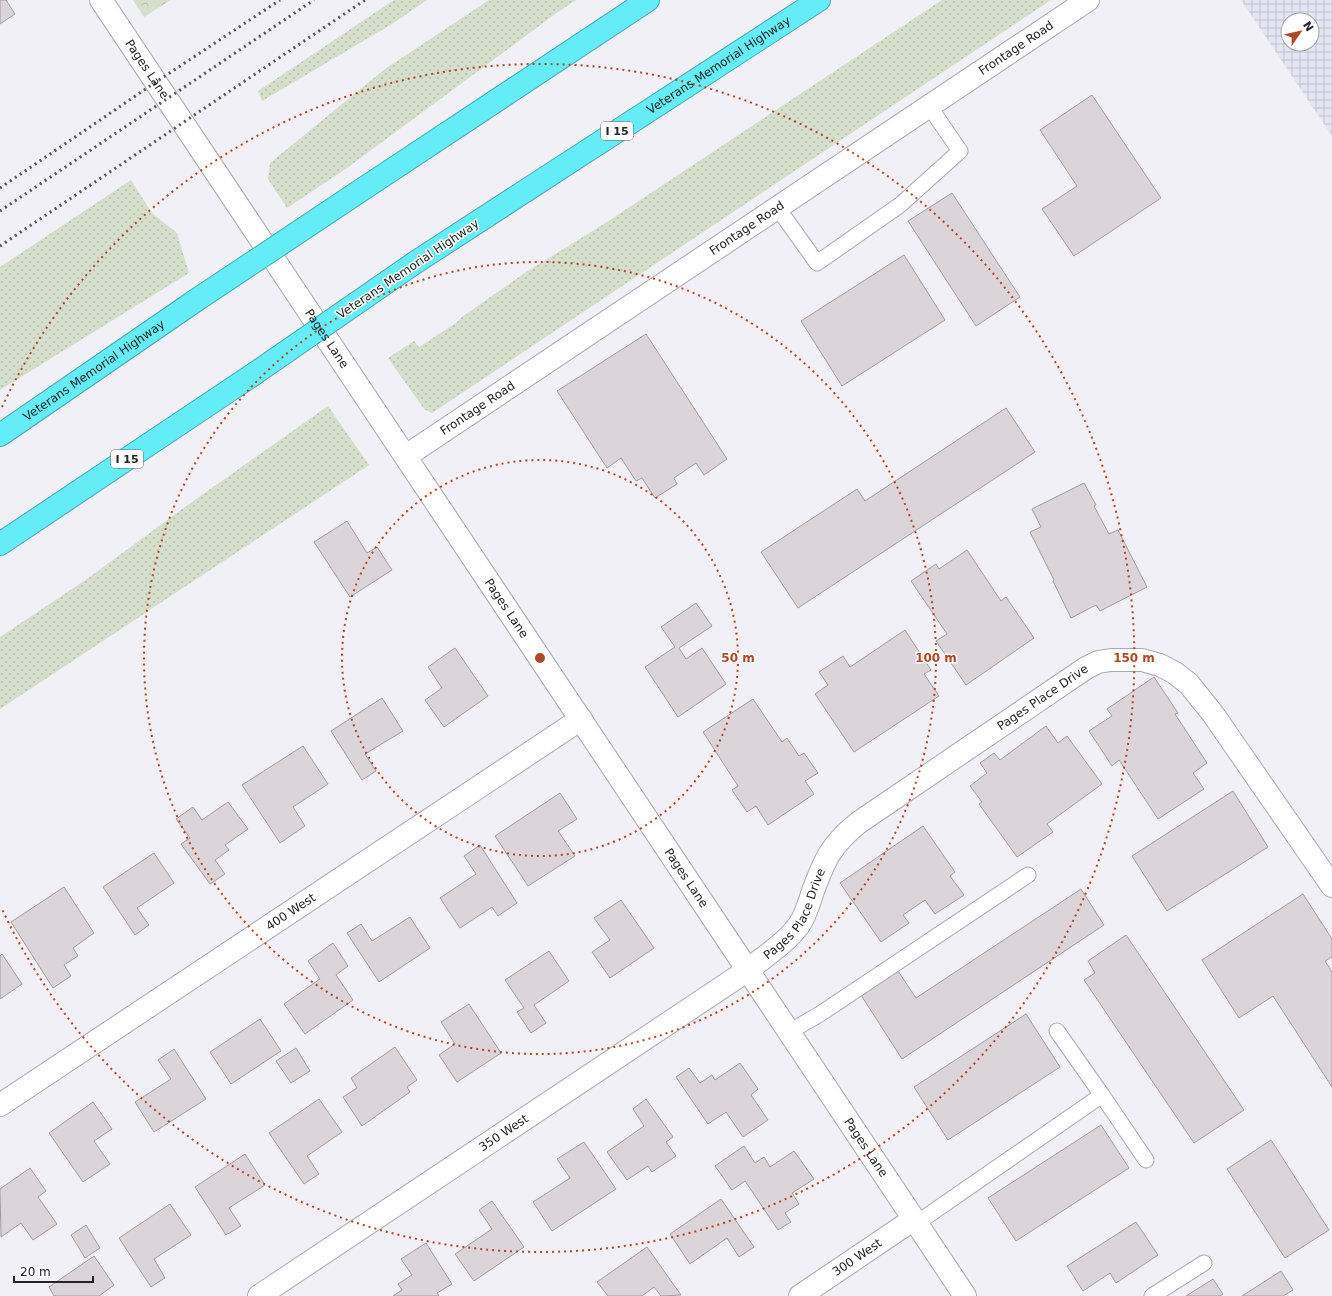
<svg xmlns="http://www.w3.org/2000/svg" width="1332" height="1296" viewBox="0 0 1332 1296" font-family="'DejaVu Sans',sans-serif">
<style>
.industrial{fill:url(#industrial-grid);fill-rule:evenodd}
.grass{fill:url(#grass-dots)}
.park{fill:url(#park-crowns)}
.building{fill:#dbd5d9;stroke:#a29c9f}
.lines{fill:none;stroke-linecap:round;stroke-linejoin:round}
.service-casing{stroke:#a9a9af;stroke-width:17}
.minor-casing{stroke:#a9a9af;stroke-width:24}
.tertiary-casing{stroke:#a9a9af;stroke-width:24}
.motorway-casing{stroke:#4da6ad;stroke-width:24}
.service{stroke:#fff;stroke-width:15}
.minor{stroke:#fff;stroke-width:22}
.tertiary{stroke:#fff;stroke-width:22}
.motorway{stroke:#64edf6;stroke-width:22}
.rail{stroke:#565659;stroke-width:3;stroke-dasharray:2 4;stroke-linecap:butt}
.motorway-bridge-casing{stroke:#4da6ad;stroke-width:24;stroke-linecap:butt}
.motorway-bridge{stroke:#64edf6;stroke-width:22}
.ring{fill:none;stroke:#af4824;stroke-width:2;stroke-dasharray:2 4}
.labels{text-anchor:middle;stroke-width:3;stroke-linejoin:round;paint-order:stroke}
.shield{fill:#fefefe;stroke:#656566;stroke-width:1}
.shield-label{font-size:11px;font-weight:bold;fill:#232325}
.street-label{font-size:12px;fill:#232325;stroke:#fefefe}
.centre{fill:#af4824;stroke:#fefefe;stroke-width:2}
.ring-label{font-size:12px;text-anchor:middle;font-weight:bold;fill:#af4824;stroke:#fefefe;stroke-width:3;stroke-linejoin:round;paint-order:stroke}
</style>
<defs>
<pattern id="industrial-grid" width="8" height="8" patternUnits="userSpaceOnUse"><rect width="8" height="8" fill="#e5e4f2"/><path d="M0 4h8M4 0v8" fill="none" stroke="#c4c3cf"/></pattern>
<pattern id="grass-dots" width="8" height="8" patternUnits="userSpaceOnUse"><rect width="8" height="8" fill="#d6decc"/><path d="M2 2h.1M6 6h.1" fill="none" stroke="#b7beaf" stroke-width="1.8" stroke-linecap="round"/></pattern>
<pattern id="park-crowns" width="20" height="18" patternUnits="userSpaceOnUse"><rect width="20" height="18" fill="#d6decc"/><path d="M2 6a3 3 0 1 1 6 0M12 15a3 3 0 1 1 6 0" fill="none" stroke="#b7beaf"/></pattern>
</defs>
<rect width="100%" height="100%" fill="#f0f0f6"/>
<path class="industrial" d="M1241 0H1332V136ZM1288 20H1312V44H1288Z"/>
<path class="grass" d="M394 0H427L392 24 262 101 258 91Z
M489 0H576L558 12 347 168 287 208 268 179 270 163 385 69Z
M942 0H1051L432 413 424 409 388 358 414 341 419 347 456 323 462 317 526 272 604 224Z
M131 180 152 213 177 233 189 273 0 390V267Z
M328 406 369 465 0 709V637L87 579 185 507Z"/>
<path class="park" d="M133 0H171L144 17Z"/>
<path class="building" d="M0 0H6L15 14 0 24Z
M1092 95 1161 198 1074 256 1042 209 1077 186 1040 130Z
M952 193 1020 297 976 326 908 221Z
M904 255 945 320 842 386 801 321Z
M646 334 727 459 704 475 696 463 674 478 677 484 655 498 642 478 636 481 621 458 607 468 557 391Z
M1006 408 1035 452 798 608 761 552 857 489 865 501Z
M1084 483 1096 505 1094 506 1109 534 1118 530 1147 587 1100 611 1096 605 1071 618 1053 581 1054 580 1030 532 1041 527 1032 509Z
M347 521 367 553 377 547 392 570 350 597 314 542Z
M967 550 1001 601 1006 597 1034 638 966 685 936 641 947 634 911 581 936 564 939 569Z
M696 603 712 626 679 648 686 659 702 648 726 684 678 717 645 667 675 647 661 627Z
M905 630 931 670 924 674 939 696 854 752 815 694 828 685 819 672 843 656 850 667Z
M455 648 488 696 444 727 425 700 442 688 428 667Z
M1154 677 1178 713 1175 714 1207 763 1193 773 1204 789 1158 819 1119 760 1112 766 1089 731 1112 716 1107 709Z
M382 698 403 731 365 754 376 771 362 780 331 731Z
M753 699 782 742 787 738 799 756 804 753 818 773 805 781 814 794 768 825 756 806 747 812 732 790 738 786 703 732Z
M1046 726 1058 743 1067 736 1102 784 1047 824 1053 832 1017 857 979 804 982 802 970 786 987 773 980 763 994 753 1000 760Z
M303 746 328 784 293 807 305 826 280 843 242 785Z
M1233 791 1268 847 1167 911 1132 856Z
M560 793 577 819 558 831 575 856 528 886 495 836Z
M228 802 248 829 225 845 229 850 215 860 225 874 210 884 181 844 190 838 176 819 193 807 202 820Z
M923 826 955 872 950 876 964 895 935 914 925 900 903 915 909 923 881 942 840 883Z
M480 845 517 903 498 916 492 907 460 928 440 898 476 874 464 856Z
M154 853 174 883 137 908 149 925 135 935 103 887Z
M64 887 94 933 73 948 78 956 64 965 71 976 53 988 11 922Z
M1081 889 1104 925 902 1059 861 995 898 971 916 998Z
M1303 894 1332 939V957L1325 961 1332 972V1087L1273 996 1239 1018 1202 960Z
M621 900 654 948 610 978 592 952 610 940 594 918Z
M410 917 430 948 379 982 347 933 361 924 372 941Z
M1126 935 1244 1110 1194 1143 1084 980 1095 973 1088 961Z
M333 943 348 966 336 975 353 1000 305 1034 284 1004 320 979 308 961Z
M549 951 569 981 534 1005 546 1023 531 1033 517 1012 524 1008 505 980Z
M2 954 22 984 0 999V956Z
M469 1004 501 1053 457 1082 439 1055 455 1044 441 1022Z
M1026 1014 1060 1067 948 1140 914 1087Z
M260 1019 281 1051 231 1084 210 1052Z
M395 1047 417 1080 407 1087 410 1092 362 1126 343 1097 357 1088 351 1078Z
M296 1048 310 1071 291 1083 276 1061Z
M174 1049 206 1099 154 1132 135 1102 171 1079 158 1060Z
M740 1063 758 1089 751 1095 768 1120 743 1137 726 1112 708 1124 676 1077 689 1068 700 1083 712 1075 715 1080Z
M319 1099 342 1132 307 1156 319 1174 304 1184 269 1133Z
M646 1099 673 1137 666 1142 676 1156 652 1172 648 1166 627 1180 607 1152 644 1126 633 1109Z
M93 1102 112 1129 94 1141 110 1164 83 1182 49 1133Z
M1101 1125 1129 1168 1016 1241 988 1198Z
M1271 1140 1329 1230 1285 1258 1227 1169Z
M584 1142 616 1189 552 1231 533 1202 570 1178 557 1159Z
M744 1146 755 1163 764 1157 770 1167 794 1151 814 1179 792 1193 799 1204 785 1213 791 1222 778 1230 745 1181 732 1190 715 1166Z
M245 1154 265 1185 229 1208 241 1226 226 1235 195 1187Z
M30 1168 46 1191 38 1197 57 1224 33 1240 21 1223 1 1237 0 1189Z
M721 1199 754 1247 739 1257 727 1238 690 1264 670 1234Z
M492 1201 524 1247 474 1281 455 1254 492 1229 479 1210Z
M170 1204 191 1235 154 1259 165 1278 151 1287 119 1238Z
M1136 1222 1158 1255 1116 1283 1110 1273 1083 1291 1067 1266Z
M86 1225 100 1248 85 1258 71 1235Z
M426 1243 452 1284 437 1293 439 1296H393L402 1290 398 1284 412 1275 401 1259Z
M647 1247 681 1295 661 1296 654 1287 642 1296H608L597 1282Z
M94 1256 114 1285 99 1296H54L49 1287Z
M1281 1271 1293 1290 1283 1296H1242Z
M1213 1279 1223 1294 1220 1296H1186Z"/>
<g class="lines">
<defs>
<path id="service" d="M777 207 817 263 900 205 960 151 929 106
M789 1032 820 1014 1028 875
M1102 1095 1146 1160
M917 1223 1102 1095 1057 1031
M1152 1296 1204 1263"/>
<g id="minor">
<path id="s1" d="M0 1105 581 719"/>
<path id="s2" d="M259 1296 748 970C765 956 786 943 799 925 806 915 809 903 813 891 825 859 831 845 858 823L1086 668 1098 662 1111 660H1142L1160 665 1175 673 1189 684 1213 714 1332 886"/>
<path id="s3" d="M800 1296 914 1219"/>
</g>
<g id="tertiary">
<path id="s4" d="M101 0 965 1296"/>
<path id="s5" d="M406 456 1088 0"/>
</g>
<g id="motorway">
<path d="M366 187 648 0"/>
<path id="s6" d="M416 262 819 0"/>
<path id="s7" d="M0 435 195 301"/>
<path d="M0 544 254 374"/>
</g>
</defs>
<use href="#service" class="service-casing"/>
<use href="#minor" class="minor-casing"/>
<use href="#tertiary" class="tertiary-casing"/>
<use href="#motorway" class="motorway-casing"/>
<use href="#service" class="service"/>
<use href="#minor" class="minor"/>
<use href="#tertiary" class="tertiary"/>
<use href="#motorway" class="motorway"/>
<path class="rail" d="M0 188 156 82 280 0
M0 211 314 0
M0 246 365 0"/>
<defs>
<path id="motorway-bridge" d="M195 301 366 187
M254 374 416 262"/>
</defs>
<use href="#motorway-bridge" class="motorway-bridge-casing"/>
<use href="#motorway-bridge" class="motorway-bridge"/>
</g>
<g class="ring">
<circle cx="540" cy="658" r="198"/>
<circle cx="540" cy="658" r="396"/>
<path d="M2 407A594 594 0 1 1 2 909"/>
</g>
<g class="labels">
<g class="shield">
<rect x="601" y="122" width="32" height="18" rx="3"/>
<rect x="111" y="450" width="32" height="18" rx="3"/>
</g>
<g class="shield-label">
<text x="617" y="135">I 15</text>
<text x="127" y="463">I 15</text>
</g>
<g class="street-label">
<text dy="4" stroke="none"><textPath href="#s5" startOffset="734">Frontage Road</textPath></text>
<text dy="4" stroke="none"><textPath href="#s6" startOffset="361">Veterans Memorial Highway</textPath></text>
<text dy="4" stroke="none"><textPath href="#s4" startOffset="83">Pages Lane</textPath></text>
<text dy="4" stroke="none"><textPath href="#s5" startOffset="410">Frontage Road</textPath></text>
<text transform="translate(408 269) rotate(-34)" y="4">Veterans Memorial Highway</text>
<text dy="4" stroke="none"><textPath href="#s4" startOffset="407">Pages Lane</textPath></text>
<text dy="4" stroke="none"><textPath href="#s7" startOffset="114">Veterans Memorial Highway</textPath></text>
<text dy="4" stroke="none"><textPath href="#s5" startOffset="86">Frontage Road</textPath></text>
<text dy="4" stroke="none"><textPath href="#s4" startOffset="731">Pages Lane</textPath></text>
<text dy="4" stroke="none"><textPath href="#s2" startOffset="999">Pages Place Drive</textPath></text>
<text dy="4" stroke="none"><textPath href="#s4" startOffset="1055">Pages Lane</textPath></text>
<text dy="4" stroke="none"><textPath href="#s2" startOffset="663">Pages Place Drive</textPath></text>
<text dy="4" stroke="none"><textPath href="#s1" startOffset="349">400 West</textPath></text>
<text dy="4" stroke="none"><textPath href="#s2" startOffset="294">350 West</textPath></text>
<text dy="4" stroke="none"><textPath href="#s4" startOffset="1379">Pages Lane</textPath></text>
<text dy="4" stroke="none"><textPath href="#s3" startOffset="69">300 West</textPath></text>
</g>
</g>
<circle cx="540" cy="658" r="6" class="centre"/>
<g class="ring-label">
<text x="738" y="662">50 m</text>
<text x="936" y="662">100 m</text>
<text x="1134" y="662">150 m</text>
</g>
<g transform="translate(1300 32) rotate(56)"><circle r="19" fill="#fefefe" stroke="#a6a6a7"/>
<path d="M0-3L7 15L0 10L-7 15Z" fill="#af4824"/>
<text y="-6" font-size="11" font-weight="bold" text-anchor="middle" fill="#232325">N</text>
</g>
<path d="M14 1276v6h79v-6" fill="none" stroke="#232325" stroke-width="2"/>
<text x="20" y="1276" font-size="12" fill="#232325" stroke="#fefefe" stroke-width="3" paint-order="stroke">20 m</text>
</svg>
